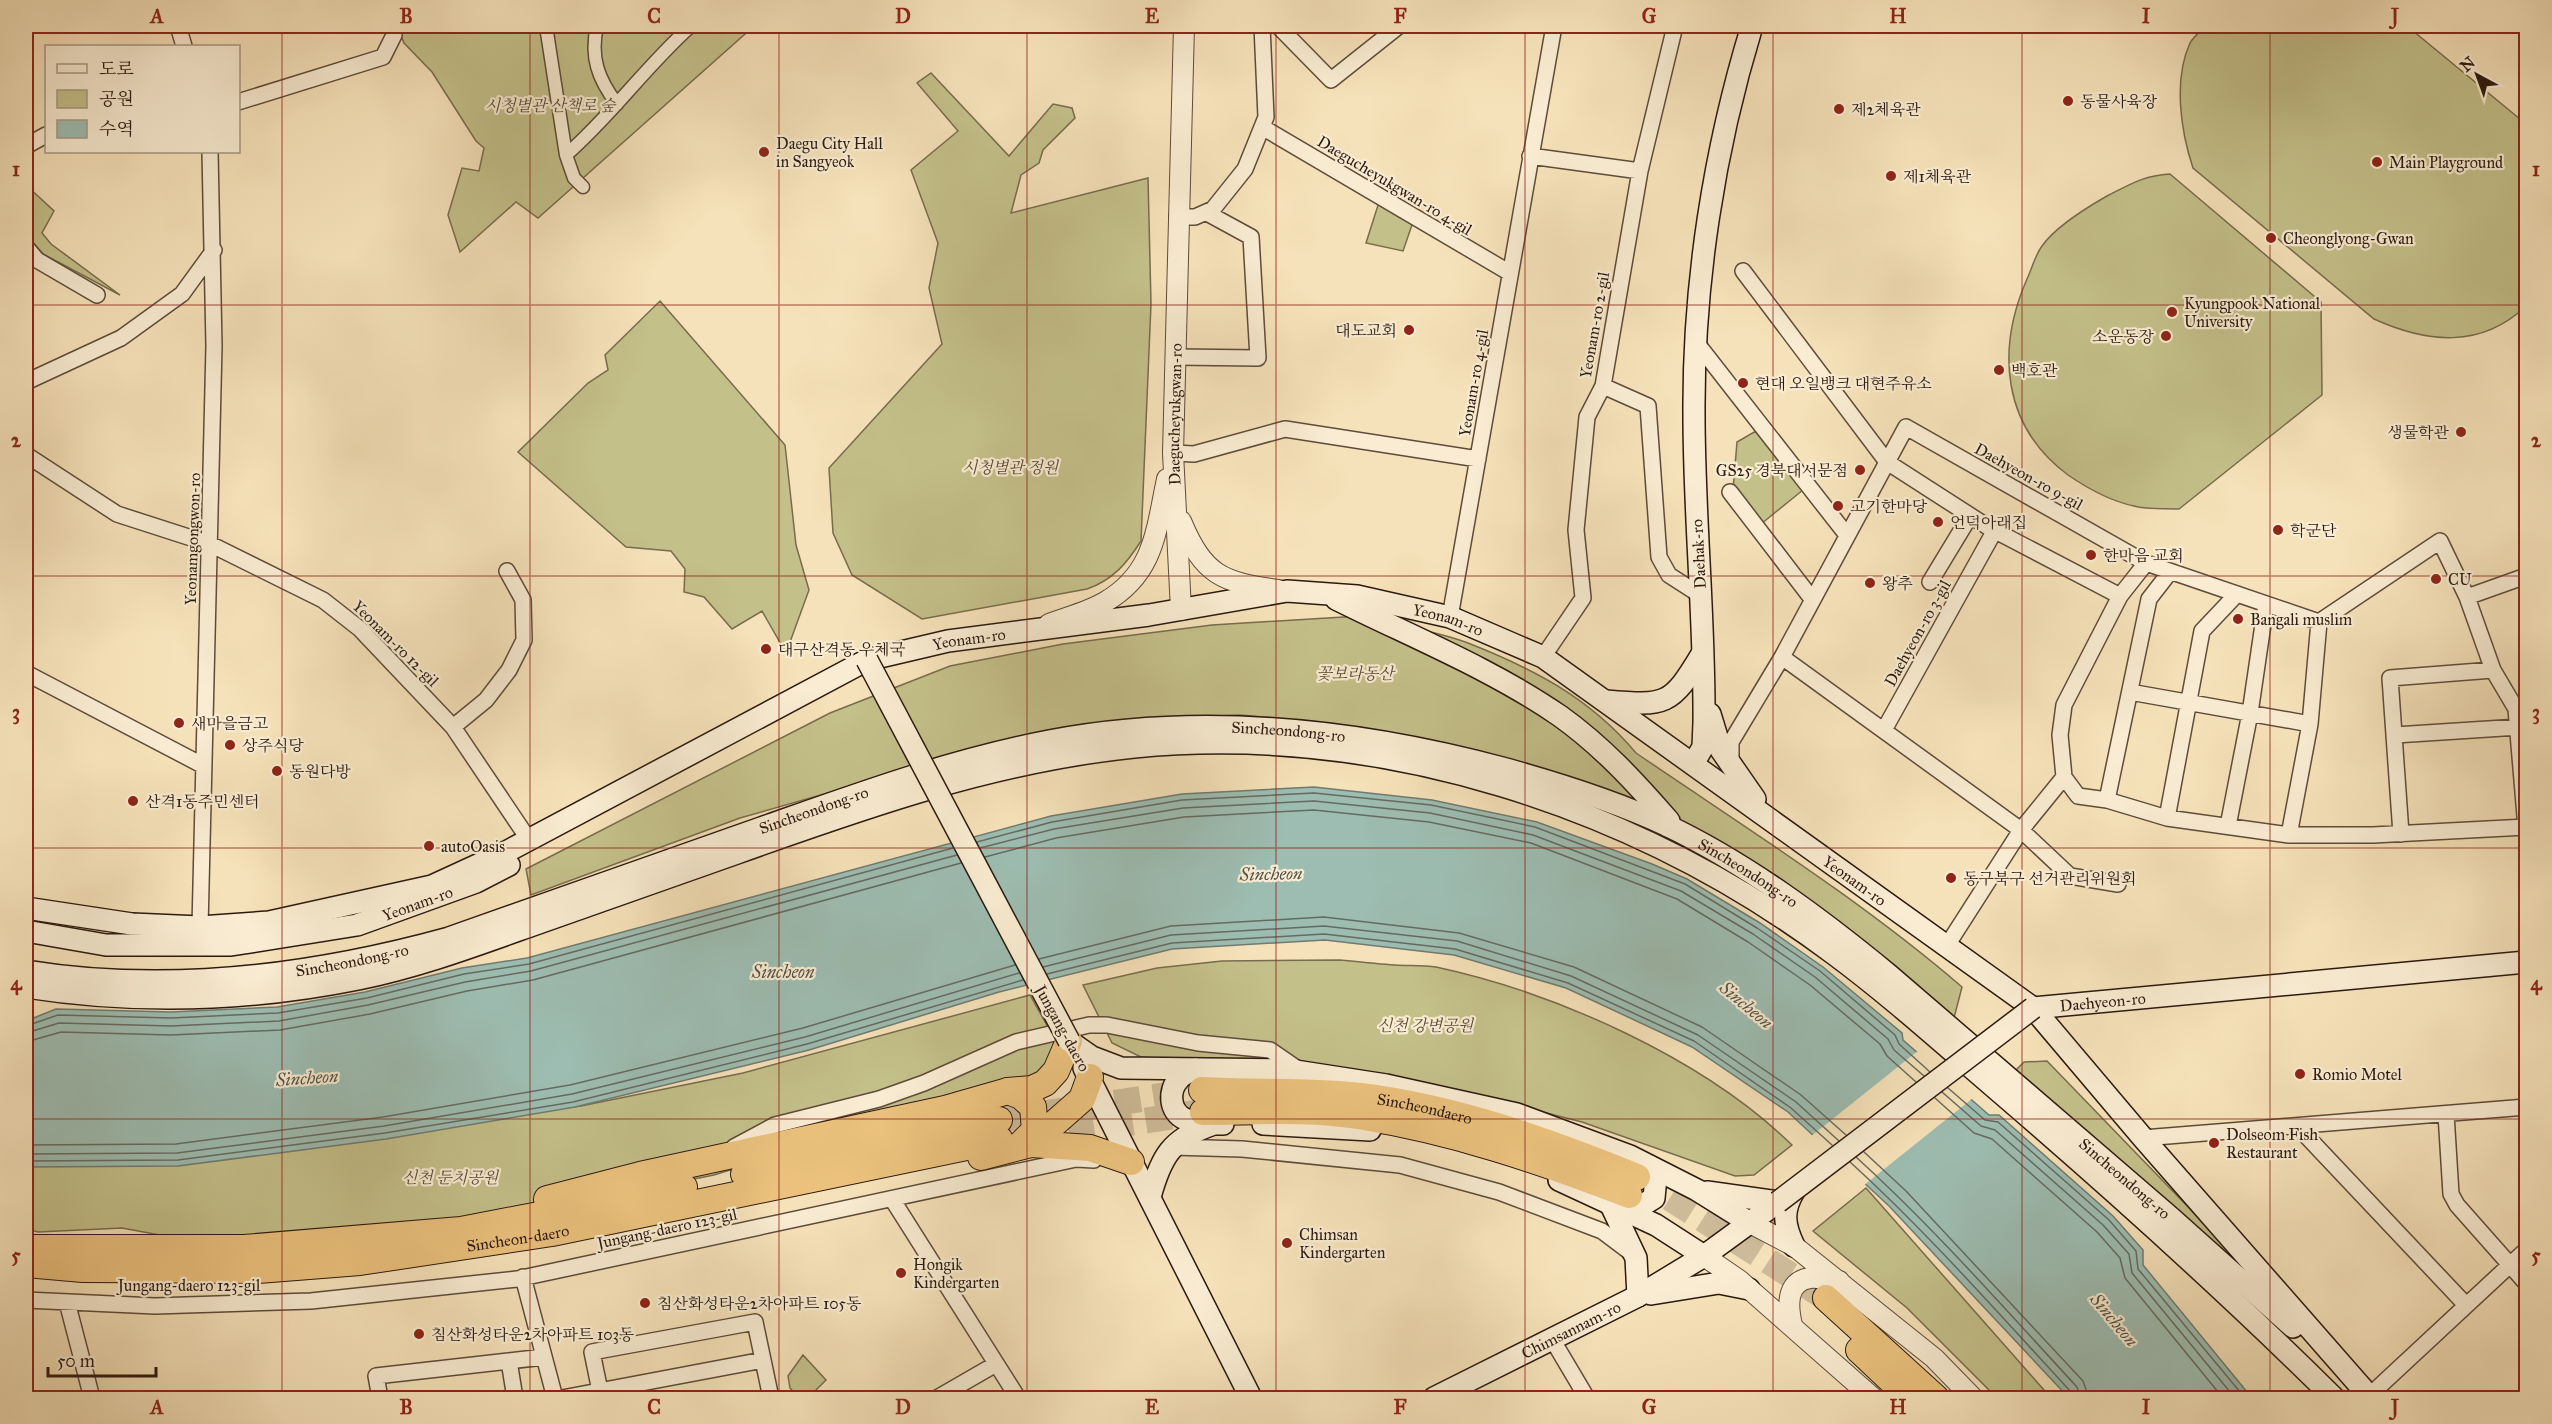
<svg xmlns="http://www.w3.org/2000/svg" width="2552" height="1424" viewBox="0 0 2552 1424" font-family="'IM FELL Great Primer','Noto Serif KR',serif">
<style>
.green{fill:#c4c08a;stroke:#786c4d;stroke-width:1.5}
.water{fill:#9dbdb2;stroke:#6f7b71;stroke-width:1.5}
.pier{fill:#f6e2ba}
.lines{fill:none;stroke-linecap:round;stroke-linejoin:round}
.shore{stroke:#646b61;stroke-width:1.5}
.trunk-tunnel{stroke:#cdba98;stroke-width:26;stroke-dasharray:26 13;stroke-linecap:butt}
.pedestrian-casing{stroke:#5e4b3a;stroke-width:15}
.minor-casing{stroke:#5e4b3a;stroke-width:18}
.tertiary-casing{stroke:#5e4b3a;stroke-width:22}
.secondary-casing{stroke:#2b1910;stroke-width:24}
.trunk-casing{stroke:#2b1910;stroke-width:28}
.pedestrian{stroke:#f9ecd2;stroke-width:12}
.minor{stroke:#f9ecd2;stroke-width:15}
.tertiary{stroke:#f9ecd2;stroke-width:20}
.secondary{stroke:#f9ecd2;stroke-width:21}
.trunk{stroke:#ebc17d;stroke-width:26}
.secondary-bridge-casing{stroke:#2b1910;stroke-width:24;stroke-linecap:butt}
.secondary-bridge{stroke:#f9ecd2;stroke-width:21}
.grid{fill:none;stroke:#8f2418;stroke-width:1.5;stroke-opacity:0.55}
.poi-dot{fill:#8f2418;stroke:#f9ecd2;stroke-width:2}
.labels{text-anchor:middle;stroke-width:4.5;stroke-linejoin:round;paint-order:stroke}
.poi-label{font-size:16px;fill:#2b1910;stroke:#f9ecd2;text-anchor:start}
.park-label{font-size:16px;font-style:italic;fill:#594b35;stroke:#f9ecd2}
.street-label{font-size:16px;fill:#2b1910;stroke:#f9ecd2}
.water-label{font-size:18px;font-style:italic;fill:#535249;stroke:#f9ecd2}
.neatline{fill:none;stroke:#8f2418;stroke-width:2}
.grid-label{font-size:20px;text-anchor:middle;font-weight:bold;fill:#8f2418}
</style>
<rect width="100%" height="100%" fill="#f6e2ba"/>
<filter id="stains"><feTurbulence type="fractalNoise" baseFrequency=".00333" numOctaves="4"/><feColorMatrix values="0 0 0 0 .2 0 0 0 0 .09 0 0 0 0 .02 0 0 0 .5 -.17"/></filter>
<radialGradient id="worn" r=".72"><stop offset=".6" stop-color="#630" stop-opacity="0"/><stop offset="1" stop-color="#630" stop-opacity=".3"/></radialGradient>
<path class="green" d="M397 26H754L538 218 516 202 460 252 448 215 462 168 479 171 484 148 476 141 432 72 404 43Z
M2206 26H2407L2526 124V306C2481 349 2427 343 2374 319L2193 168C2181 132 2173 80 2190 43 2193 37 2201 31 2206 26Z
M931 73 1009 156 1053 104 1072 108 1075 118 1043 150 1039 163 1021 175 1011 213 1148 178 1151 304 1141 541C1127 563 1113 580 1087 589L922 619 852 575 833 533 829 468 942 344 929 288 938 243 911 170 958 131 917 83Z
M2170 174 2321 302 2322 395 2179 509C2164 508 2148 510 2134 506 2110 501 2087 488 2068 475 2002 426 1996 350 2027 279 2032 269 2035 255 2042 246 2056 226 2086 208 2107 196 2131 184 2142 176 2170 174Z
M26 185 54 211 42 233 51 244 120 295 43 254 26 234Z
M1379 202 1413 222 1403 251 1366 243Z
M660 301 785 445 796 545 809 590 786 653 762 611 732 629 704 597 684 592 685 569 671 551 626 547 518 452 588 383 608 370 605 355Z
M1756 431 1803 490 1761 524 1733 490 1737 442Z
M1360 616C1395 625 1434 630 1468 643 1534 669 1590 698 1636 753 1746 828 1861 900 1962 987L1954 1018 1771 879 1484 755 1318 722 1240 715 1145 719 968 753 740 818 531 895 526 869 830 713 950 666 1063 644 1212 625Z
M1340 960C1359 962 1377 964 1395 965 1408 966 1423 965 1436 967 1557 993 1704 1059 1792 1145L1754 1175 1735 1176 1582 1122 1436 1085 1262 1059H1172L1141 1057 1112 1043 1083 985 1157 968 1222 961Z
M1030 995 1059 1047 1051 1076 875 1125 714 1175 449 1228 208 1244 122 1228 38 1232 26 1229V1167L581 1106 743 1073Z
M2047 1061 2280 1302 2014 1072 2024 1062Z
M1866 1188 2051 1398H1997L1907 1308 1813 1231Z
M803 1355 826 1380 808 1398H799L790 1388 788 1376Z"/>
<path class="water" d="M1314 787 1432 800 1537 822 1652 864 1687 879 1760 923 1823 967 1902 1033 1903 1040 1989 1115H1999L2113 1216 2143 1250V1265L2252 1398H2069L1889 1206 1788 1112 1692 1047 1566 988 1454 955 1325 940 1172 949 999 992 809 1050 575 1107 386 1139 178 1166 26 1167V1021L56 1009 171 1012 277 1007 365 992 462 968 527 958 1051 816 1182 794Z"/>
<path class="pier" d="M1919 1050 1973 1098 1863 1186 1810 1137Z"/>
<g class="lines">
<path class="shore" d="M977 842 1052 822 1182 800 1314 793 1431 805 1535 827 1685 884 1757 928 1820 971 1895 1035 1899 1044 1930 1072
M980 848 1054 829 1183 808 1314 801 1430 813 1533 835 1681 891 1753 934 1815 977 1888 1039 1894 1050 1924 1076
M985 857 1056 838 1184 817 1314 810 1429 822 1531 843 1677 899 1748 942 1810 985 1880 1044 1887 1056 1916 1082
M1039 959 1171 926 1324 917 1459 933 1574 967 1702 1027 1801 1095 1846 1135
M1043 967 1171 935 1324 926 1457 941 1571 976 1698 1035 1796 1102 1839 1141
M1047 974 1172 943 1324 934 1455 949 1568 983 1694 1041 1791 1108 1832 1145
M26 1026 58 1015 171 1018 278 1013 367 998 464 974 529 964 953 848
M26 1033 59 1023 171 1026 279 1021 368 1005 465 982 531 971 957 855
M26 1042 61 1032 171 1035 280 1030 370 1014 467 991 533 980 961 863
M1948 1088 1985 1120 1998 1122 2109 1220 2136 1251 2138 1269 2245 1398
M1942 1092 1981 1126 1995 1130 2103 1225 2129 1254 2132 1273 2235 1398
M1935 1098 1974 1133 1992 1139 2097 1232 2120 1258 2125 1278 2223 1398
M26 1145 176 1144 383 1117 570 1085 803 1028 1015 965
M1864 1152 1906 1191 2083 1381 2089 1398
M26 1154 177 1153 384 1126 572 1094 805 1037 1019 973
M1856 1157C1935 1229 2005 1309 2077 1387L2080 1398
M26 1161 178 1160 385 1133 573 1102 807 1044 1023 980
M1850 1162C1929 1234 1999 1314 2071 1392L2073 1398"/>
<path class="trunk-tunnel" d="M999 1120 1202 1090
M1030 1138 1202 1112
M1637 1177 1826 1298"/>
<defs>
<path id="pedestrian" d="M546 26 566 155
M597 26C590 57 598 79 617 104
M583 187 574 178 566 155C612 115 646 66 691 26"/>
<path id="minor" d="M178 26 184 46
M1278 26 1331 80 1399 26
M238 102 383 57 394 35 392 26
M1262 127 1510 273
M26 146 46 135
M1530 156 1640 171
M1177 217H1195L1213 209 1245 169 1266 117 1262 26
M26 247 37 260 97 295
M1743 271 1887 462 1988 527 2120 596
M1696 342 1846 534
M1176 357 1258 358 1251 237 1207 213
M26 382 121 338 182 294 214 250
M1603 386 1648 406 1659 557 1669 575 1700 595
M1173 453 1194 454 1285 429 1478 459
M26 457 28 456 117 514 210 544 323 600 360 629 453 727 529 840
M1730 492 1812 599
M1930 582 1970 516
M2467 597 2526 576
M1450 617 1554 26
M1543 657 1583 598 1576 530 1587 417 1603 386 1640 171 1675 26
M1782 657 2021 830 2070 876 2118 884
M26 673 202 765
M2130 692 2310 724
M453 727 486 700 509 670 524 640 523 600 507 571
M1884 730 1995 530
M2395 735 2519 727
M1731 765V742L1782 657 1906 427 2146 563 2319 622 2440 541 2467 597 2493 670 2516 709 2526 828
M2064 777 2078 796 2107 800 2167 818 2289 835H2373L2526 827
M2107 800 2149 599 2170 572
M2167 818 2202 631 2237 594
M2228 826 2250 713 2266 604
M2401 834 2390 678 2493 670
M2289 835 2310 724 2319 622
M200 927 214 346 210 152
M1948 944 2021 830 2064 777 2060 735 2064 705 2120 596 2146 563
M2446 1114 2451 1194 2457 1205 2526 1283
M2297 1126 2466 1305
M2143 1138 2526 1107
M734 1147 775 1125 879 1099 924 1083 1016 1042 1089 1025H1107L1198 1043 1270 1050 1302 1072
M1172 1147 1242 1149 1400 1165 1499 1192 1602 1231 1630 1252
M892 1199 1018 1398
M523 1277 555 1398
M26 1300 155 1306 311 1301 517 1279 1076 1159 1094 1160
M67 1302 92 1398
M1552 1339 1587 1398
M763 1360 771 1398
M509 1361 515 1398
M2369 1396 2526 1250
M380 1398 376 1376 544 1357
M562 1398 763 1360 755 1322 592 1352 600 1391
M937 1398 996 1364"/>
<g id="tertiary">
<path d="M1181 521C1204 576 1222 582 1278 590"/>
<path id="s1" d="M1181 610 1173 453 1184 26"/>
<path d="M1049 624C1067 617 1088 612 1105 602 1155 573 1156 530 1167 479"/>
<path d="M1750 1223 1794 1246 1934 1358 1973 1398"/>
<path d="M1704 1256 1739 1280 1873 1398"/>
<path d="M1792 1325C1788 1308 1785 1281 1810 1278 1819 1277 1831 1280 1839 1281"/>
</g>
<g id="secondary">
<path d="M1336 599C1410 636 1492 669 1560 716 1602 746 1636 783 1669 821L1668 826"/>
<path d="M1606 701C1666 706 1671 706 1702 654"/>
<path d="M1710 714 1721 750 1755 799"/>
<path d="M1693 764 1703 747 1704 723C1705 621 1694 518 1694 415 1693 284 1714 150 1752 26"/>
<path id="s2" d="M26 908 132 924 200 927 269 922 432 886 506 852 867 660 948 641 1149 615 1287 591 1357 596 1450 617 1543 657 2033 1008 2143 1138 2369 1396"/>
<path id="s3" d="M26 931 106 945H231L357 925 476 882 509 865"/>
<path id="s4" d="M26 971C168 994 311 976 449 938 553 901 657 865 761 828 855 795 950 760 1049 741 1201 712 1357 729 1506 769 1560 784 1615 801 1666 825 1746 863 1821 919 1889 975L2170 1217 2293 1327"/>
<path d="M26 987C136 1004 249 1001 358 979 417 967 474 946 530 926 599 901 668 877 737 853 866 807 996 761 1134 747 1382 723 1636 806 1834 954 1892 997 1947 1047 2002 1094 2116 1192 2227 1292 2334 1398"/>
<path id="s5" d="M2033 1008 2526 962"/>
<path d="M1069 1041 1092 1057 1121 1068 1289 1070 1386 1085 1517 1114 1630 1156 1697 1190 1750 1223"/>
<path d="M1084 1068 1251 1398"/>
<path d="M1195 1069C1190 1072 1183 1074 1179 1079 1168 1090 1169 1112 1185 1119 1195 1124 1211 1124 1223 1124"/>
<path d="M1263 1124 1370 1130"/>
<path d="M1559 1180 1656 1225 1704 1256"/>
<path d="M1794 1191C1782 1211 1784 1225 1794 1246"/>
<path d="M1707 1192 1778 1202"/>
<path d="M1150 1197C1161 1157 1171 1139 1211 1125"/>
<path d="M1610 1203 1636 1258 1638 1296"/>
<path d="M1619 1205 1638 1208 1654 1198 1656 1177 1649 1166"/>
<path d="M1651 1294 1719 1283 1749 1289"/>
<path id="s6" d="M1434 1398 1638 1296 1704 1256 1778 1202"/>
</g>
<g id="trunk">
<path id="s7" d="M1202 1090C1254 1093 1309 1090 1361 1096 1457 1108 1548 1141 1637 1177"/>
<path d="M1008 1091 1021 1096 1033 1107 1035 1130 1021 1144"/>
<path d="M1203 1112C1254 1112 1307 1108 1358 1116 1453 1131 1539 1160 1629 1195"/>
<path d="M1031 1144 1090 1148 1131 1162"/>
<path d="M981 1157 1031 1144 1082 1099 1090 1077"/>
<path d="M744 1174 999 1120"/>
<path d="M547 1199 640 1175 945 1109 1008 1091 1032 1089 1045 1083 1056 1071 1069 1041"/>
<path d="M26 1248H244L461 1230 684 1187"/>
<path id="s8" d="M26 1264 83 1269 258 1270 360 1262 552 1233 1000 1140"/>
<path d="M1826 1298 1936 1398"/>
<path d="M1859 1350 1910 1398"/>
</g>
</defs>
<use href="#pedestrian" class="pedestrian-casing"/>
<use href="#minor" class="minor-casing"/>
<use href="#tertiary" class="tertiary-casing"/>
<use href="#secondary" class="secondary-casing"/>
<use href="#trunk" class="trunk-casing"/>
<use href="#pedestrian" class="pedestrian"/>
<use href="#minor" class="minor"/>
<use href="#tertiary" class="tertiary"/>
<use href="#secondary" class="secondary"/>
<use href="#trunk" class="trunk"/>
<defs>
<path id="secondary-bridge" d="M867 660 1069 1041
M1778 1202 2033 1008"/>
</defs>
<use href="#secondary-bridge" class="secondary-bridge-casing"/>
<use href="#secondary-bridge" class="secondary-bridge"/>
</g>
<path class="grid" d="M282 26V1398M530 26V1398M779 26V1398M1027 26V1398M1276 26V1398M1525 26V1398M1773 26V1398M2022 26V1398M2270 26V1398M26 305H2526M26 576H2526M26 848H2526M26 1119H2526"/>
<g class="poi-dot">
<circle cx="2068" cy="101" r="6"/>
<circle cx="1839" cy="109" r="6"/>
<circle cx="764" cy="152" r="6"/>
<circle cx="2377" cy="162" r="6"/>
<circle cx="1891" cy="176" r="6"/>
<circle cx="2271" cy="238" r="6"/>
<circle cx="2172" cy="312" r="6"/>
<circle cx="1409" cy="330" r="6"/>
<circle cx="2166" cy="336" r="6"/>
<circle cx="1999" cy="370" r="6"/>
<circle cx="1743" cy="383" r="6"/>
<circle cx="2461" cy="432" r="6"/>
<circle cx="1860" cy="470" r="6"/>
<circle cx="1838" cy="506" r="6"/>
<circle cx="1938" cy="522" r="6"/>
<circle cx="2278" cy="530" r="6"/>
<circle cx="2091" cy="555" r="6"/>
<circle cx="2436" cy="579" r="6"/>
<circle cx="1870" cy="583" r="6"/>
<circle cx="2238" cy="619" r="6"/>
<circle cx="766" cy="649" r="6"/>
<circle cx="179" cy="723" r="6"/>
<circle cx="230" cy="745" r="6"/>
<circle cx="277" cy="771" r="6"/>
<circle cx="133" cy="801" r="6"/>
<circle cx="429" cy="846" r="6"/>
<circle cx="1951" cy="878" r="6"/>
<circle cx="2300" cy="1074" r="6"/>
<circle cx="2214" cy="1143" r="6"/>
<circle cx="1287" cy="1243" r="6"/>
<circle cx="901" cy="1273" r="6"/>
<circle cx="645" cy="1303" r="6"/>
<circle cx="419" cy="1334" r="6"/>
</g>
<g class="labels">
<g class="poi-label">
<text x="2080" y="107">동물사육장</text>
<text x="1851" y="115">제2체육관</text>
<text x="776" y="149">Daegu City Hall<tspan x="776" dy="18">in Sangyeok</tspan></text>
<text x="2389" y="168">Main Playground</text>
<text x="1903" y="182">제1체육관</text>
<text x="2283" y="244">Cheonglyong-Gwan</text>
<text x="2184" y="309">Kyungpook National<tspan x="2184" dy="18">University</tspan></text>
<text x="1397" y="336" text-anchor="end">대도교회</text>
<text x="2154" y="342" text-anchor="end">소운동장</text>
<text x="2011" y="376">백호관</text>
<text x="1755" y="389">현대 오일뱅크 대현주유소</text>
<text x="2449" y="438" text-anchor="end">생물학관</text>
<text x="1848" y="476" text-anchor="end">GS25 경북대서문점</text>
<text x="1850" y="512">고기한마당</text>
<text x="1950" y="528">언덕아래집</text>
<text x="2290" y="536">학군단</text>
<text x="2103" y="561">한마음 교회</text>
<text x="2448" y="585">CU</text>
<text x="1882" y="589">왕추</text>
<text x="2250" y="625">Bangali muslim</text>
<text x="778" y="655">대구산격동 우체국</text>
<text x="191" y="729">새마을금고</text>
<text x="242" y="751">상주식당</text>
<text x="289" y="777">동원다방</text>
<text x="145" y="807">산격1동주민센터</text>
<text x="441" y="852">autoOasis</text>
<text x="1963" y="884">동구북구 선거관리위원회</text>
<text x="2312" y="1080">Romio Motel</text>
<text x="2226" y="1140">Dolseom Fish<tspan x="2226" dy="18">Restaurant</tspan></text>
<text x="1299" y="1240">Chimsan<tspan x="1299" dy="18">Kindergarten</tspan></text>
<text x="913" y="1270">Hongik<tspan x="913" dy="18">Kindergarten</tspan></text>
<text x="657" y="1309">침산화성타운2차아파트 105동</text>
<text x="431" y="1340">침산화성타운2차아파트 103동</text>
</g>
<g class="park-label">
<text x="550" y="111">시청별관 산책로 숲</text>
<text x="1010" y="473">시청별관 정원</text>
<text x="1355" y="679">꽃보라동산</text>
<text x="1425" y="1031">신천 강변공원</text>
<text x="450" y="1183">신천 둔치공원</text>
</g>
<g class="street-label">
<text transform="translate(1395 185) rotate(31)" y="6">Daegucheyukgwan-ro 4-gil</text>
<text transform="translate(1594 325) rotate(-80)" y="6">Yeonam-ro 2-gil</text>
<text transform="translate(1473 383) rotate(-80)" y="6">Yeonam-ro 4-gil</text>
<text dy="6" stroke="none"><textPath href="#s1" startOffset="196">Daegucheyukgwan-ro</textPath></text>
<text transform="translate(2029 476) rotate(29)" y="6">Daehyeon-ro 9-gil</text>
<text transform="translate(192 539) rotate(-88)" y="6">Yeonamgongwon-ro</text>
<text transform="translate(1698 554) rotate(-93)" y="6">Daehak-ro</text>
<text dy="6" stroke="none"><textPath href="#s2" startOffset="1492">Yeonam-ro</textPath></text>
<text transform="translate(1917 633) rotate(-61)" y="6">Daehyeon-ro 3-gil</text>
<text dy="6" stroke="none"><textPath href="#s2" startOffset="1006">Yeonam-ro</textPath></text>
<text transform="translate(396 643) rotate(45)" y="6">Yeonam-ro 12-gil</text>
<text dy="6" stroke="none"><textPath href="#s4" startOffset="1300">Sincheondong-ro</textPath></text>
<text dy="6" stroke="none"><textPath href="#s4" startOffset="814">Sincheondong-ro</textPath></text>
<text dy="6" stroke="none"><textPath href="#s4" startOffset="1786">Sincheondong-ro</textPath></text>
<text dy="6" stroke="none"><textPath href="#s2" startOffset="1978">Yeonam-ro</textPath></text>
<text dy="6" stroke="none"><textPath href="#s3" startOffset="398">Yeonam-ro</textPath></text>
<text dy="6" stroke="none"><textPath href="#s4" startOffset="328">Sincheondong-ro</textPath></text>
<text dy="6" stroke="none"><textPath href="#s5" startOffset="70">Daehyeon-ro</textPath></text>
<text transform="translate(1063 1028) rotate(61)" y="6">Jungang-daero</text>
<text dy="6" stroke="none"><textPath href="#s7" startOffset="224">Sincheondaero</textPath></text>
<text dy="6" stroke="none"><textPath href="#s4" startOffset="2272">Sincheondong-ro</textPath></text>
<text transform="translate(667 1228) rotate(-12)" y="6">Jungang-daero 123-gil</text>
<text dy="6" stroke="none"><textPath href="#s8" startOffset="494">Sincheon-daero</textPath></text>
<text x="189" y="1291">Jungang-daero 123-gil</text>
<text dy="6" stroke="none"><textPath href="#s6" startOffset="153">Chimsannam-ro</textPath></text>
</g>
<g class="water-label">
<text transform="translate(1271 874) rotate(-1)" y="6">Sincheon</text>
<text x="783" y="978">Sincheon</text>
<text transform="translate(1746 1005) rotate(40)" y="6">Sincheon</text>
<text transform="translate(307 1078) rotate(-4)" y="6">Sincheon</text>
<text transform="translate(2114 1320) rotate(50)" y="6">Sincheon</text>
</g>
</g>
<rect width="2552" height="1424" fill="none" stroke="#f6e2ba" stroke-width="66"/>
<rect x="45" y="45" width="195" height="108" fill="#f9ecd2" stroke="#a79884" stroke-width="1.5"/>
<rect x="57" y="64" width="30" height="9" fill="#f9ecd2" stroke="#a79884" stroke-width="1.5"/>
<text x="99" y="75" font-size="18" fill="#2b1910">도로</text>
<rect x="57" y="90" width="30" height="18" fill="#c4c08a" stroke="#a79884" stroke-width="1.5"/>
<text x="99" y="105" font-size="18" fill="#2b1910">공원</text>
<rect x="57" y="120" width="30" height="18" fill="#9dbdb2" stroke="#a79884" stroke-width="1.5"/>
<text x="99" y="135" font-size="18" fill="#2b1910">수역</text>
<g transform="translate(2477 75) rotate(319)" stroke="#f9ecd2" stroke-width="4.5" paint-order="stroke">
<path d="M0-4.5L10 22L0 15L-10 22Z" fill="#2b1910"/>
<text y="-9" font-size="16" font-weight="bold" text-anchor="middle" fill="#2b1910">N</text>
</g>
<path d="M48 1367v9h108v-9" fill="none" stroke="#2b1910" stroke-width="3"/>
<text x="57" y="1367" font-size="18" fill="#2b1910" stroke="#f9ecd2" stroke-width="4.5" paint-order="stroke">50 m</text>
<rect x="33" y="33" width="2486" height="1358" class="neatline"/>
<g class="grid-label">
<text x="157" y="23">A</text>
<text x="406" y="23">B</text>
<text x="654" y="23">C</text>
<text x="903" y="23">D</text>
<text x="1152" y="23">E</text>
<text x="1400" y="23">F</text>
<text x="1649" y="23">G</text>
<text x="1898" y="23">H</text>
<text x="2146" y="23">I</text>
<text x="2395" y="23">J</text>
<text x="16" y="176">1</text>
<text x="2536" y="176">1</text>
<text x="16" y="447">2</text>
<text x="2536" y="447">2</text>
<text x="16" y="719">3</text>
<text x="2536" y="719">3</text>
<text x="16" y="990">4</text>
<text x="2536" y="990">4</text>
<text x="16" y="1262">5</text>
<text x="2536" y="1262">5</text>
<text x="157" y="1414">A</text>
<text x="406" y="1414">B</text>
<text x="654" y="1414">C</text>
<text x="903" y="1414">D</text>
<text x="1152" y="1414">E</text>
<text x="1400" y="1414">F</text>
<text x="1649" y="1414">G</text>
<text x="1898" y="1414">H</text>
<text x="2146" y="1414">I</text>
<text x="2395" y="1414">J</text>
</g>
<rect width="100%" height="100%" filter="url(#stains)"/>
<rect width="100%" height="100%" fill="url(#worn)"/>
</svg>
